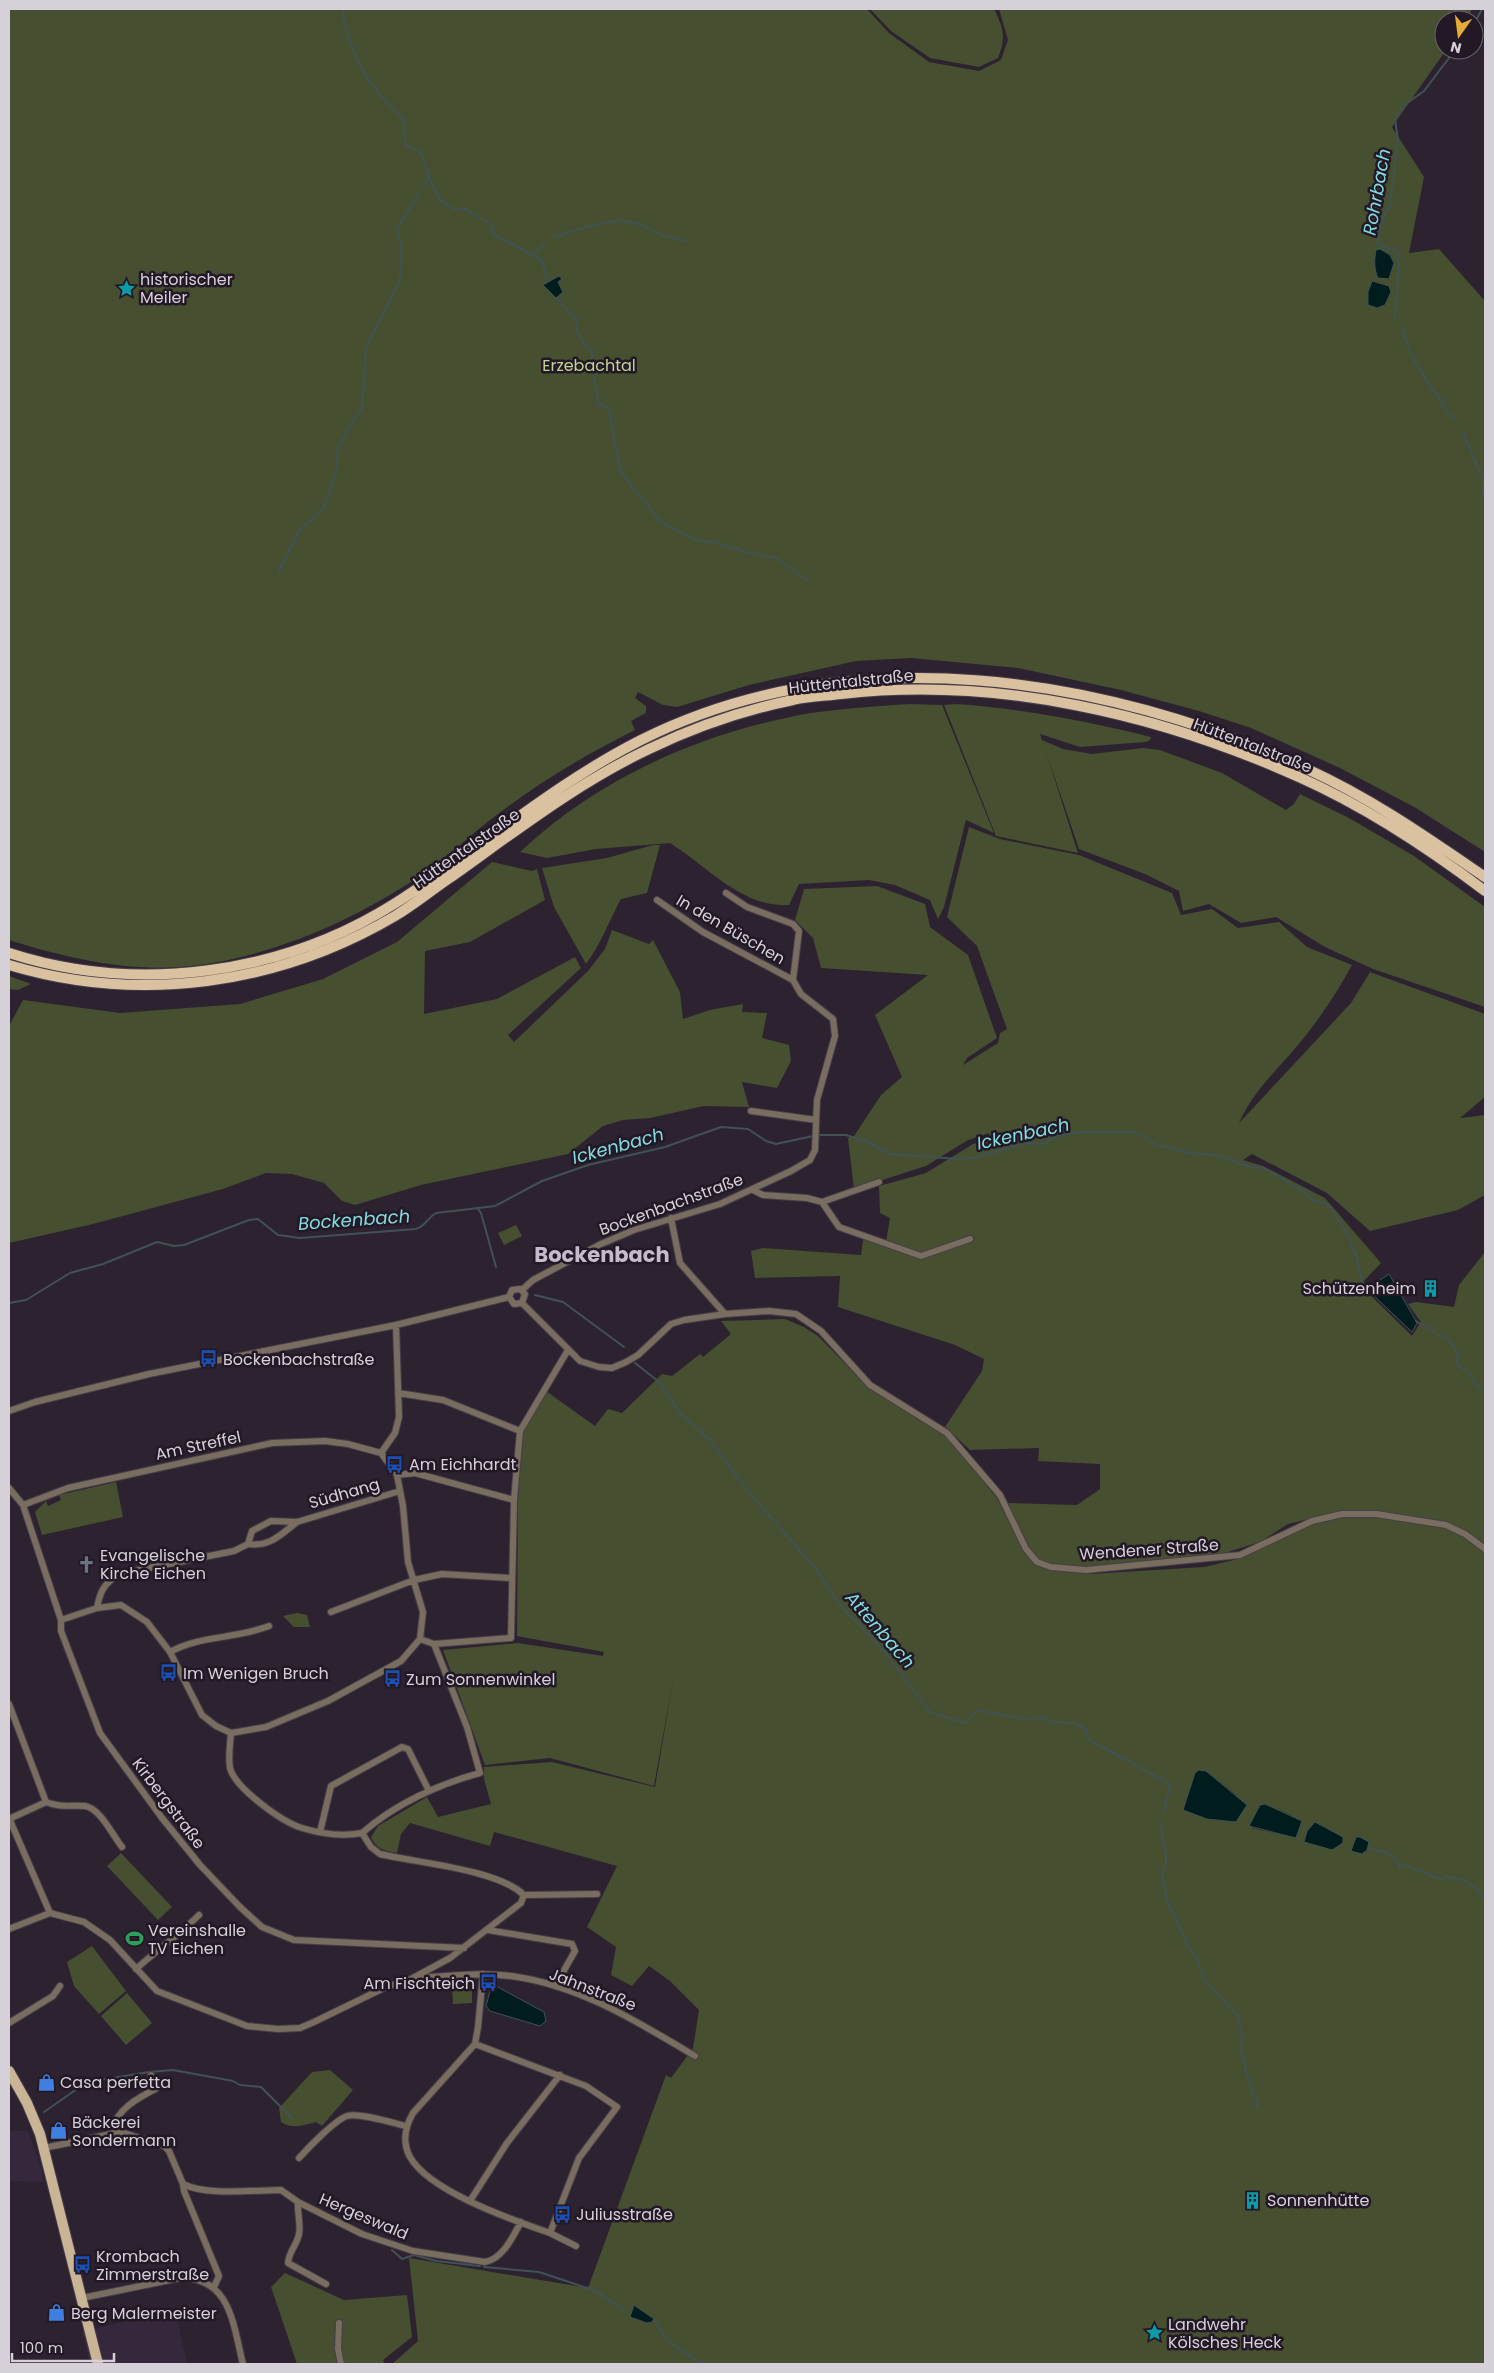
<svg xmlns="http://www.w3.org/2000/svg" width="1494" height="2373" viewBox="0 0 1494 2373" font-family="Poppins,sans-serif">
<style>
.built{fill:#36283c}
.green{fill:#464f30;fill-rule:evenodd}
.water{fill:#011c1d;stroke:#415255}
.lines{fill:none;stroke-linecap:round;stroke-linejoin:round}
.stream{stroke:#415255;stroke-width:2}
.minor-casing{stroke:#473e4b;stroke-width:8}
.primary-casing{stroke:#473e4b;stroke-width:12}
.trunk-casing{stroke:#473e4b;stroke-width:12}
.minor{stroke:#786d5f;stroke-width:6}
.primary{stroke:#cab496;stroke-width:10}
.trunk{stroke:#dac2a1;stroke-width:10}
.labels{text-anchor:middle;stroke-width:5;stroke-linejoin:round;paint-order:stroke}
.poi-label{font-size:16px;fill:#d6d0d9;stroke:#221826;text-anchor:start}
.park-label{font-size:16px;fill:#c1d494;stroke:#221826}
.street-label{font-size:16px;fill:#d6d0d9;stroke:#221826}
.water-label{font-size:18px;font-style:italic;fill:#82dcdf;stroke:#221826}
.district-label{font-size:21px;font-weight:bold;fill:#c6bacd;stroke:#221826}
</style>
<rect width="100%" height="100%" fill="#2c2230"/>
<path class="built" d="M9 2131H28L42 2170 43 2182 9 2181Z
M175 2309 187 2364H90L82 2332Z"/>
<path class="green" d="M9 9H867L889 33 929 62 979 71 1001 60 1008 40 999 9H1472L1467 20H1444V50H1446L1392 127 1424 177 1409 253 1439 249 1485 301V852L1416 808 1340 768 1251 728 1199 711 1121 690 1018 668 911 658 856 661 749 685 677 707 663 705 638 692 635 698 646 706V713L631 721 635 730C585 755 538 783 494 817 469 836 446 859 420 876 349 923 266 960 179 967 122 971 63 957 9 940Z
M870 9H994C1004 29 1006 37 998 58L979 67 930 58 891 31Z
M910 704 942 705 994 833 966 820 944 907 938 919 930 900 895 885 869 880 799 884 789 905C742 908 707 866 670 843L596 849 547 858 520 852C592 784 685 740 781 719 823 709 867 707 910 704Z
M957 704C1023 709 1087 721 1151 737L1150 740 1146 742 1080 747 1040 734 1042 740 1063 749 1092 754 1143 748 1160 750 1222 773 1286 810 1294 804 1300 794 1349 818 1414 856 1485 907V1007L1373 969 1325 947 1276 917 1241 923 1209 904 1183 911 1179 891 1145 874 1079 849 1046 752 1078 853 996 836 944 705Z
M969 827 1000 839 1079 855 1172 893 1181 915 1212 909 1238 928 1279 922 1307 947 1352 965C1339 989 1324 1012 1307 1034 1285 1063 1254 1088 1239 1123L1351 1003 1370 972 1485 1014V1097L1460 1118 1485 1115V1195L1458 1210 1370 1231 1327 1193 1252 1154 1243 1160 1263 1166 1325 1198 1381 1263 1360 1285 1412 1336 1421 1322 1408 1304 1416 1302 1454 1307 1459 1285 1485 1252V2364H392L418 2341 409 2258 588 2288 666 2075 671 2078 693 2048 699 2010 670 1981 649 1966 632 1986 611 1975 616 1947 587 1927 617 1866 494 1832 490 1846 410 1823 401 1834 397 1853C384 1851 376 1849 371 1837L378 1826 427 1797 438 1817 491 1804 484 1779V1767L552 1762 655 1787 674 1674 654 1786 550 1758 485 1765 443 1650 518 1643 603 1656 604 1652 517 1636 518 1499 523 1429 546 1391 595 1426 608 1409 622 1413 662 1374 672 1376 700 1354 703 1357 731 1334 721 1321 785 1319 804 1327 818 1336 869 1388 945 1435 997 1498 1025 1554 1030 1551 1006 1503 1077 1505 1100 1489V1464L1038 1461 1039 1448 970 1450 945 1427 982 1371 984 1359 955 1345 838 1307 840 1276 755 1278 751 1251 763 1248 861 1255 863 1240 886 1242 890 1218 880 1213 879 1186 926 1173 973 1144 989 1140V1133L968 1140 926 1166 854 1189 848 1138 854 1136 881 1095 902 1077 875 1015 928 975 821 968 813 938 795 920 804 889 877 886 925 904 930 927 968 955 997 1038 967 1058 963 1065 998 1043 1000 1033 1007 1029 977 946 947 917ZM1331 1514 1242 1558 1204 1567 1090 1574 1084 1569 1212 1557 1260 1542 1288 1524ZM1199 1770 1206 1771 1235 1794 1236 1822 1207 1819 1183 1810ZM1265 1804 1291 1815 1296 1838 1252 1828Z
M653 845H660L647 893 621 899C609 921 601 944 586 964L554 907 542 868 607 858Z
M492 862 532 871 537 869 545 900 470 942 425 951 424 1014 497 999 575 957 581 968 508 1035 514 1042 588 971 605 949 612 930 649 944 653 940 680 992 683 1019 710 1010 743 1004 742 1012 767 1013 762 1038 789 1045 791 1061 777 1088 742 1082 749 1107 704 1106 650 1118 623 1120 603 1126 568 1154 421 1185 355 1205 342 1201 324 1183 292 1174 266 1173 223 1189 93 1224 9 1243V1026L23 1000 120 1013 240 1004 323 979 397 942Z
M9 976 31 984 18 990 9 989Z
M516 1225 522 1236 504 1245 498 1233Z
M116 1482 123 1517 42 1535 35 1512 46 1501 48 1506 61 1500 59 1495Z
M297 1613 307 1615 310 1627H294L283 1616Z
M121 1853 172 1907 158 1920 107 1866Z
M92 1946 126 1991 99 2014 74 1986 67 1962Z
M472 1983V2003L453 2004 452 1985Z
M127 1993 152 2023 126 2045 101 2016Z
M330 2070 353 2090 322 2126 316 2122C304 2125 292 2130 281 2122L279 2108 312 2072Z
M285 2273 344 2300 407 2295 412 2337 383 2360 385 2364H297L271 2287Z"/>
<path class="water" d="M1380 249 1390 255 1394 263 1389 279 1378 278C1374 269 1374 260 1376 250Z
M559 276 562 279 558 282 563 292 556 298 543 285Z
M1372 281 1389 286 1391 292 1385 305 1377 308 1368 305V292Z
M1389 1274 1417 1323 1412 1332 1367 1289Z
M1199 1770 1206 1771 1247 1805 1236 1822 1207 1819 1183 1810 1195 1773Z
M1265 1804 1302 1821 1296 1838 1249 1826 1260 1805Z
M1315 1822 1343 1837V1843L1332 1850 1304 1842 1307 1831Z
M1356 1837H1360L1369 1842 1367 1850 1362 1854 1351 1851Z
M492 1984 544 2012 546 2021 540 2026 490 2011 486 2006Z
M634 2305 654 2319 652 2322 647 2323 630 2317Z"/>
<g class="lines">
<path class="stream" d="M342 9C349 56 369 88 404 119L405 145 421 152 429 178 441 201 454 209H465L491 224 493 234 542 260 547 281
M1474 24 1482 9
M424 186 429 178
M554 237 594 225 620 220 643 225 660 235 687 241
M533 255 545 243
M556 298 576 319C576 335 581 341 592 351 590 370 598 385 598 403L609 408 620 471 661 522 698 541 714 542 746 552 776 558 808 581
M1395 319 1399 264 1398 251 1378 245 1380 225 1390 205 1398 140 1395 119 1403 106 1424 91 1455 50
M1402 327C1409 357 1425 379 1443 403L1444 409 1455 419
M1463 432 1484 482 1483 494 1485 498
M278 573 299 531 324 507 336 472 338 449 350 425 362 409 366 347 400 280 401 245 397 229 418 195
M818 1135H846L868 1142 890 1154 958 1159 972 1158 1029 1143 1042 1144 1060 1135 1083 1132H1135L1155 1144 1189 1153 1215 1155 1251 1167 1264 1168 1301 1190 1313 1200 1327 1204 1345 1230 1356 1255 1362 1282 1370 1288
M478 1209 481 1213 496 1267
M535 1295 563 1302 624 1347
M9 1303 26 1300 70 1273 103 1264 157 1242 174 1246 184 1245 249 1220 258 1219 278 1235 300 1238 416 1229C426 1226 427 1218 436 1213L495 1206 542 1181 588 1165 665 1147 721 1127 748 1129 766 1141 776 1144 813 1136
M1416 1321 1450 1341 1458 1354 1456 1364 1470 1374 1474 1383 1482 1390
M635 1363 658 1381 681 1414 709 1439 747 1490 816 1569 839 1604 884 1651 930 1712 965 1723 978 1710 1023 1719 1044 1718 1052 1722 1074 1723 1087 1730 1086 1735 1090 1740 1170 1784 1164 1812
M1161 1822 1162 1839 1166 1852V1863L1162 1873 1168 1904 1175 1916 1187 1945 1197 1959 1204 1980 1238 2016 1242 2037 1241 2052 1252 2092 1257 2100V2109
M1369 1848C1380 1851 1398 1853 1399 1867L1405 1865 1443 1880 1446 1877C1463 1877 1479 1887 1485 1901
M44 2112 87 2082 149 2072 173 2070 233 2081 240 2085 261 2087 293 2119
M392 2250 402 2259 414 2255 436 2261 480 2266
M484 2267 539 2272 587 2288C595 2287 614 2306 625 2310
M654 2319 667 2341 703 2364"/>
<defs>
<path id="minor" d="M657 900 703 932 793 980
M751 1111 816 1120
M753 1190 763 1195 807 1198 822 1202 839 1227 921 1256 970 1239
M822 1202 879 1182
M671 1218 680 1263 725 1314
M522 1290 533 1280 601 1244 634 1230 720 1204 791 1171 810 1160 815 1150 817 1100 835 1036 833 1019 801 994 793 980 799 931 793 924 747 907 726 893
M509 1297 512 1290 520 1289 525 1294 522 1303
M509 1297 514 1304 522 1303
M522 1303 580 1361 599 1367 612 1368 626 1362 638 1355 671 1324 684 1320 725 1314 769 1311 796 1314 821 1331 870 1385 947 1433 1000 1495 1026 1549 1037 1562 1051 1567 1086 1570 1240 1555 1312 1521 1342 1514H1376L1446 1525 1465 1534 1485 1549
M398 1393 443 1400 520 1431
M9 1411 35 1402 149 1374 396 1325 509 1297
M397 1475 415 1473 514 1500
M9 1488 23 1505 61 1620V1631L100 1733 162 1818 200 1865 240 1907 262 1927 294 1940 464 1948
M23 1505 68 1488 272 1443 325 1441 348 1444 381 1453
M248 1544C270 1547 280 1535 297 1522
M97 1608C100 1591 104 1584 119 1574L234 1551 248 1544 252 1531 271 1521 297 1522 400 1491
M331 1612 414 1580 442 1574 512 1578
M61 1620 97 1608 121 1605 147 1622 170 1652 202 1715 216 1726 231 1733C230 1745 228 1757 230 1768 235 1788 282 1822 302 1828 322 1834 342 1837 362 1833
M420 1639 434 1644 511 1638 514 1500 520 1431 568 1350
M170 1652C201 1635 236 1639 269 1626
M9 1704 46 1802
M231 1733 266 1727 328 1701 401 1661 420 1639 423 1612 408 1562 403 1506 397 1475 381 1453 395 1433 399 1417 396 1325
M9 1818 50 1913
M9 1819 46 1802C61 1808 70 1805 85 1806 100 1808 113 1836 122 1847
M320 1832 331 1786 402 1747 408 1749 429 1791
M362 1833C395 1804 439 1784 480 1773L467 1727 434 1644
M524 1895 597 1894
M9 1929 50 1913 84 1922 110 1940 157 1991 247 2026 278 2029 300 2028 314 2022 386 1987 411 1979 450 1958 521 1903 524 1895C497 1869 417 1863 380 1854L371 1847 362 1833
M488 1930 572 1944 575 1951 555 1986
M136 1969C157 1950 179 1935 199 1915
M483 1974 478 2027 475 2044 413 2113C405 2127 402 2142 410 2157 430 2192 513 2220 550 2233
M415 1978C447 1976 479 1972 511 1976 579 1985 638 2022 695 2056
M9 2023 53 1996 60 1986
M475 2044 586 2086 617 2107 579 2158 550 2233 576 2246
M111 2132C117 2109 136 2099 157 2088L151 2075
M44 2148 121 2132 164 2146 169 2151 183 2184C206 2196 254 2190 281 2190L298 2202C297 2212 301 2224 299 2234 297 2245 289 2251 288 2263L326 2284
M299 2158C308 2148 335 2120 347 2116 358 2112 393 2123 406 2126
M183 2184 184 2191 219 2276 214 2287
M470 2201 507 2143 560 2075
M298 2202 362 2234 413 2251 485 2262C503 2259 513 2236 521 2222
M82 2298 180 2278C231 2277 233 2325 243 2364
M339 2323 338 2349 341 2364"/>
<path id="primary" d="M9 2071 27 2103 40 2134 98 2364"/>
<path id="trunk" d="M9 953C136 994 281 975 394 904 478 851 552 785 641 740 849 636 1103 675 1307 769 1371 798 1428 838 1485 877
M9 965C139 1004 278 985 395 916 415 904 434 888 454 875 517 830 579 782 649 749 695 727 744 710 793 700 809 696 825 696 841 694 996 676 1160 714 1301 778 1366 807 1428 848 1485 891"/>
</defs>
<use href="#minor" class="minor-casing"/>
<use href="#primary" class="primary-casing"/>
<use href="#trunk" class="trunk-casing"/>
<use href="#minor" class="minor"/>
<use href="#primary" class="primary"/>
<use href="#trunk" class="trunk"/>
</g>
<defs>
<symbol id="sight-bare" viewBox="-9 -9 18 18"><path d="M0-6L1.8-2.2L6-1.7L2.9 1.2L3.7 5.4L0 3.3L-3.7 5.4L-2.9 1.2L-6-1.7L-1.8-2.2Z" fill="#0f9aa8" stroke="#221826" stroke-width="2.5" paint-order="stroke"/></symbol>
<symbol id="building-bare" viewBox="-9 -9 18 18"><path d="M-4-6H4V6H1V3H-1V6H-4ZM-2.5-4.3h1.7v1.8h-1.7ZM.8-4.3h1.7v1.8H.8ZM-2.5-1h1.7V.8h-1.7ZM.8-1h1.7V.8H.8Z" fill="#0f9aa8" stroke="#221826" stroke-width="2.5" paint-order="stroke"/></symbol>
<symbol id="bus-bare" viewBox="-9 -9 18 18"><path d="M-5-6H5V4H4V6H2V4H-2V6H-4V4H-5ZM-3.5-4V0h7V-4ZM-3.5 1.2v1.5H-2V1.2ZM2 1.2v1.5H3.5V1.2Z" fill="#1a4fb4" stroke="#221826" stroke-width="2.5" paint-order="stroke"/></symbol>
<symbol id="church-bare" viewBox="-9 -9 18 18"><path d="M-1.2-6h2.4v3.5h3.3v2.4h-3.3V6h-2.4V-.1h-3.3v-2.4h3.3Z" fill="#6b7280" stroke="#221826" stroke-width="2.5" paint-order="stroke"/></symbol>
<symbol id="stadium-bare" viewBox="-9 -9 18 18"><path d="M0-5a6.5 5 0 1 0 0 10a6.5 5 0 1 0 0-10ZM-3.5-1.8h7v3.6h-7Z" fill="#2e9e5b" stroke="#221826" stroke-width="2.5" paint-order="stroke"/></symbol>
<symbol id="shop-bare" viewBox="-9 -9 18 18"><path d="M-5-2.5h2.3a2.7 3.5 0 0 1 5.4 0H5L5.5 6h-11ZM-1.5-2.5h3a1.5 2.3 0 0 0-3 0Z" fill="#3f7fe0" stroke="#221826" stroke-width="2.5" paint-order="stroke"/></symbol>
</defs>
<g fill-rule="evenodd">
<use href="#sight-bare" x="114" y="276" width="25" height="25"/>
<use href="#building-bare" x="1418" y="1276" width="25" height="25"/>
<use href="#bus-bare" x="196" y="1346" width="25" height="25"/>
<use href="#bus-bare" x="382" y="1452" width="25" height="25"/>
<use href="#church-bare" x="74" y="1552" width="25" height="25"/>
<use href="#bus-bare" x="156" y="1660" width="25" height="25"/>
<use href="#bus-bare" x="380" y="1666" width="25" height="25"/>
<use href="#stadium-bare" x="122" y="1926" width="25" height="25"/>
<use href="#bus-bare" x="476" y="1970" width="25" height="25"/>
<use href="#shop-bare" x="34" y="2070" width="25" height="25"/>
<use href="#shop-bare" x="46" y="2118" width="25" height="25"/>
<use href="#building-bare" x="1240" y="2188" width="25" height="25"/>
<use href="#bus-bare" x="550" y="2202" width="25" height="25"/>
<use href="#bus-bare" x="70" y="2252" width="25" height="25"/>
<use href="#shop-bare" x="44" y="2300" width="25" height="25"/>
<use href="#sight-bare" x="1142" y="2320" width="25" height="25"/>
</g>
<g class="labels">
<g class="poi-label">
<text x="140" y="285">historischer<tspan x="140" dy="18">Meiler</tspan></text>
<text x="1416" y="1294" text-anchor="end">Schützenheim</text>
<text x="223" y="1365">Bockenbachstraße</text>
<text x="409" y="1470">Am Eichhardt</text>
<text x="100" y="1561">Evangelische<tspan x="100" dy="18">Kirche Eichen</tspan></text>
<text x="183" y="1679">Im Wenigen Bruch</text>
<text x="406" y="1685">Zum Sonnenwinkel</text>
<text x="148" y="1936">Vereinshalle<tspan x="148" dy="18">TV Eichen</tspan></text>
<text x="475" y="1989" text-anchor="end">Am Fischteich</text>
<text x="60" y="2088">Casa perfetta</text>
<text x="72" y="2128">Bäckerei<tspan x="72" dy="18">Sondermann</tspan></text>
<text x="1267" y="2206">Sonnenhütte</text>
<text x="576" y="2220">Juliusstraße</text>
<text x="96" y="2262">Krombach<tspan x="96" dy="18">Zimmerstraße</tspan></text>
<text x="71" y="2319">Berg Malermeister</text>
<text x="1168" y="2330">Landwehr<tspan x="1168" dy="18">Kölsches Heck</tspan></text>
</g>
<g class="park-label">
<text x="589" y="371">Erzebachtal</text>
</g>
<g class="street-label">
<text transform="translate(851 681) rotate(-6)" y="6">Hüttentalstraße</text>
<text transform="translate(1253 745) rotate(21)" y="6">Hüttentalstraße</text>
<text transform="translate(466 848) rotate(-35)" y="6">Hüttentalstraße</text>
<text transform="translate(731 929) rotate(30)" y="6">In den Büschen</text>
<text transform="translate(671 1204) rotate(-20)" y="6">Bockenbachstraße</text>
<text transform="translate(198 1445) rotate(-12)" y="6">Am Streffel</text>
<text transform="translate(344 1493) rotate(-16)" y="6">Südhang</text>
<text transform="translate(1149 1549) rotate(-4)" y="6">Wendener Straße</text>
<text transform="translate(169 1803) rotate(53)" y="6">Kirbergstraße</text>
<text transform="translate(593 1989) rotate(21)" y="6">Jahnstraße</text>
<text transform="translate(364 2216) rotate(23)" y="6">Hergeswald</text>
</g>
<g class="water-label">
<text transform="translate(1377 192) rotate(-80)" y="6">Rohrbach</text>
<text transform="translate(1023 1134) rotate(-12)" y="6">Ickenbach</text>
<text transform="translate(618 1146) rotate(-15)" y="6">Ickenbach</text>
<text transform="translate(354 1220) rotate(-4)" y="6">Bockenbach</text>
<text transform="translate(880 1630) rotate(49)" y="6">Attenbach</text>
</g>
<g class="district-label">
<text x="602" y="1262">Bockenbach</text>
</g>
</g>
<rect width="1494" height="2373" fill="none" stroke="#d6d0d9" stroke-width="20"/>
<g transform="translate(1459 35) rotate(194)"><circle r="24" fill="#221826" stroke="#6a626e"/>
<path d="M0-4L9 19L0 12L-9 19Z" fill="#e5ad35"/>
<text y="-8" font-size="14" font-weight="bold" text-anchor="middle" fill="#d6d0d9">N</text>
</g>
<path d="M12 2353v8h102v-8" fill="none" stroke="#d6d0d9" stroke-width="2.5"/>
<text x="20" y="2353" font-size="15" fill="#d6d0d9" stroke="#221826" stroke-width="4" paint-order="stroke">100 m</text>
</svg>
